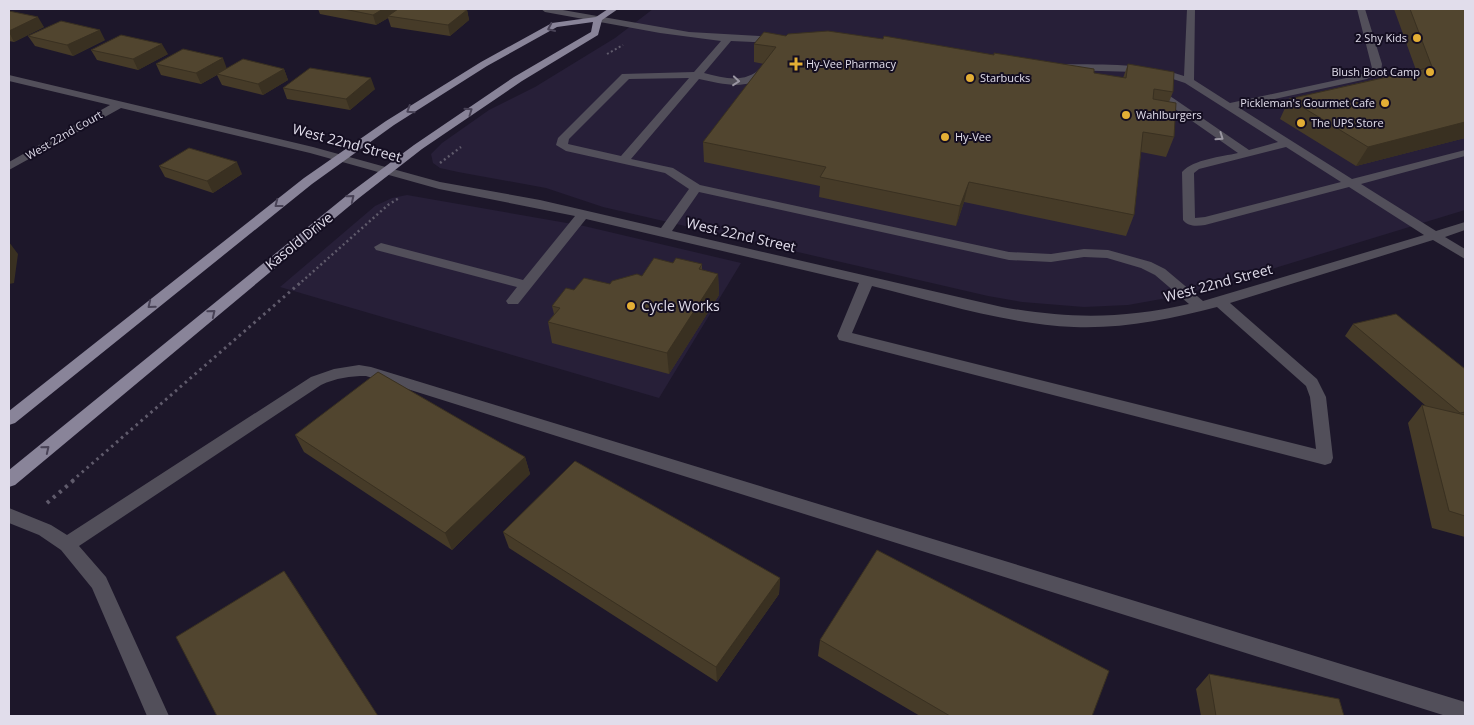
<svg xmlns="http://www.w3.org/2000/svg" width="1474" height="725" viewBox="0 0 1474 725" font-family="'Open Sans',sans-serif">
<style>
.built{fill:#271f38}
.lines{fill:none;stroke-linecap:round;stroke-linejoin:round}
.path-far3{stroke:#605b6c;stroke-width:2;stroke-dasharray:2 2.5;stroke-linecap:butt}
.path-far2{stroke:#605b6c;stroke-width:2.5;stroke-dasharray:2 3;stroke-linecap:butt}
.path-far1{stroke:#605b6c;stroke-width:3;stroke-dasharray:2.5 4;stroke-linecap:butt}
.path{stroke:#605b6c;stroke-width:4;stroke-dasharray:3 5;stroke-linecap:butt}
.minor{fill:#524f5a;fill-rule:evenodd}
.major{fill:#898499;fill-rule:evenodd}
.wall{fill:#463b28}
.shaded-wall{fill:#393021}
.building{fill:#51452f;stroke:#393021}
.oneway{stroke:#494357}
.oneway2{stroke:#9a96a2}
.poi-dot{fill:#e3ae35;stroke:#140e21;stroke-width:2}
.labels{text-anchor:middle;stroke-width:4;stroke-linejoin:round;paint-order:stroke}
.far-poi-label{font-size:11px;fill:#e1ddeb;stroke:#140e21;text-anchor:start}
.far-street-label{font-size:11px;fill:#e1ddeb;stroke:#140e21}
.street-label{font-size:14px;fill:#e1ddeb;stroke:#140e21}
.poi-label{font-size:14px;fill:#e1ddeb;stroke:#140e21;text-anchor:start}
</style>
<rect width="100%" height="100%" fill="#1d172a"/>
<path class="built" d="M653 9H1465V210L1252 275 1167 298 1128 305 1084 307 1022 302 988 296 603 207 546 188 458 172 440 168 433 163 431 154 442 143 489 110 535 87 615 38Z
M407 195 584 226 741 263 659 398 280 287 375 206 392 198Z"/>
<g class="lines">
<path class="path-far3" d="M607 54 623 45"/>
<path class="path-far2" d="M440 163 461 147
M298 285 388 205 399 198"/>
<path class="path-far1" d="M72 481 300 283"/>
<path class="path" d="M47 503 74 480"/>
<path class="minor" d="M541 9H557L689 32 776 37 781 40 776 43 731 41 704 73C725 78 744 84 761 68H769V72C749 92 724 84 699 79L631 159 673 168 700 185 1009 252 1051 254 1084 249 1108 250 1151 262 1165 269 1203 301 1424 235 1349 187 1205 225C1197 226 1188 227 1183 220L1182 172C1194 159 1221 157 1238 153L1162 100 1161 98 1162 96H1170L1249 150 1278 142 1185 83 1167 77 1137 72 1065 70 1060 67 1065 64C1105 65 1146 63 1184 76L1187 9H1195L1194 80 1230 103 1360 75 1372 68 1357 9H1365L1382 64 1381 71 1367 79 1238 107 1352 179 1465 150V156L1361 184 1436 231 1465 222V230L1445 237 1465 249V259L1433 240 1230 303 1317 379 1326 397 1333 458 1331 463 1325 465 839 340 837 336 859 283 586 219 518 304H508L506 301 517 287 376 250 374 247 381 243 523 280 575 216 439 189 310 153 121 108 9 170V162L110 105 9 81V75L313 147 440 182 540 200 661 228 689 189 665 173 566 151 556 145 558 138 622 74 694 72 721 41 660 33 545 12ZM689 78 621 156 568 144 569 139 629 79ZM1286 147 1341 182 1205 217 1195 218 1194 173 1199 169ZM699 192 1009 260 1051 262 1084 257 1107 258 1141 268 1155 275 1189 304C1122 319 1070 319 1002 307L672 231ZM872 286C938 302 1006 324 1074 327 1122 329 1171 319 1217 307L1306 386 1310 397 1316 449 852 333Z
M359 365 371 367 1465 702V716H1446L366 376C350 376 336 378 321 385L79 546 106 577 169 716H147L92 588 61 550 39 535 9 523V508L51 525 67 535 311 377 334 369Z"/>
<path class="major" d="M608 9H618L602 20 598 35 522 81 422 149 359 198 15 485 9 487V470L351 192 414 145 514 77 591 32 593 22 557 27 487 66 394 125 312 184 15 423 9 425V411L304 178 386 121 481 62 552 23 596 17Z"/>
</g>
<path class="wall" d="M318 9H458L467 10 469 20 450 36 391 27 388 18 376 25 320 14Z
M1394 9H1465V138L1356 166 1280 119 1289 99 1416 70Z
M9 11 44 27 14 42 9 41Z
M28 36 105 40 73 56 35 46Z
M786 36 1094 73 1123 78 1128 64 1173 92 1169 102 1174 137 1166 157 1141 152 1134 215 1126 236 964 202 956 226 819 197 820 186 704 162 703 142 764 64 754 62V44Z
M91 50 168 54 138 70 97 60Z
M156 64 227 68 284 69 288 80 263 95 222 85 217 75 201 84 161 75Z
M283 88 375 89 350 110 287 99Z
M159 166 242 174 213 193 165 177Z
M673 263 702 264V270L718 274 719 295 669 374 552 343 548 322 554 314 552 306 574 290 610 284 642 276Z
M1353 324 1465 369V537L1432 528 1408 423 1422 405 1426 406 1345 336Z
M295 435 525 457 530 474 452 550 304 452Z
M503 532 780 578 779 594 717 682 509 548Z
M820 640 1092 716H920L818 656Z
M1209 674 1344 716H1201L1196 689Z"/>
<path class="shaded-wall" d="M383 9H403L388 16V18L376 25 373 15Z
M467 10 469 20 450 36 448 25Z
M38 17 44 27 14 42 9 32V31Z
M100 30 105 40 73 56 67 45Z
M162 44 168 54 138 70 133 59Z
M223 58 227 69 201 84 196 73Z
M284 69 288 80 263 95 258 84Z
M371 78 375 89 350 110 346 99Z
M1465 122V138L1356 166 1368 147Z
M237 162 242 174 213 193 207 181Z
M969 182 964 202 956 226 960 206Z
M9 242 18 254 14 283 9 284Z
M718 274 719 295 669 374 667 353Z
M525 457 530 474 452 550 445 533Z
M284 571 295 587 378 716Z
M780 578 779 594 717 682 716 667Z"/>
<path class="building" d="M344 9H383L373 15Z
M398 9H458L467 10 448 25 388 16Z
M1410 9H1465V122L1368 147 1289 99 1432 67Z
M9 11 38 17 9 31Z
M61 21 100 30 67 45 28 36Z
M828 31 883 39 884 36 994 55V53L1094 69V73L1126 78 1128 64 1174 72 1173 92 1154 89 1153 99 1176 103 1174 137 1143 132 1134 215 969 182 960 206 820 177 826 167 703 142 776 47 754 44 764 32 786 36 788 34Z
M121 35 162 44 133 59 91 50Z
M183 49 223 58 196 73 156 64Z
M243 59 284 69 258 84 217 74Z
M310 68 371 78 346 99 283 88Z
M189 148 237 162 207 181 159 166Z
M654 258 673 263 676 258 702 264 699 269 718 274 667 353 548 322 560 308 552 306 566 288 574 290 584 278 610 284 612 281 637 274 642 276Z
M1396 314 1465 369V412L1460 413 1353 324Z
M378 372 525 457 445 533 295 435Z
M1422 405 1465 415V516L1449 511Z
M575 461 780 578 716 667 503 532Z
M877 550 1109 671 1092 716H950L820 640Z
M284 571 378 716H217L176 637Z
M1209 674 1339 699 1344 716H1216Z"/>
<defs><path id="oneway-chevron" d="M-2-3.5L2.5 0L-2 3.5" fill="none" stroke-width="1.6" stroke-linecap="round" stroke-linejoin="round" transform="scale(1.25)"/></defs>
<g class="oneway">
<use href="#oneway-chevron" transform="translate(551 28) rotate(155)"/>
<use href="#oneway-chevron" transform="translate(410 110) rotate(147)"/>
<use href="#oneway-chevron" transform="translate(469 111) rotate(-35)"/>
<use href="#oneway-chevron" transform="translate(351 198) rotate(-39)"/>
<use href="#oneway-chevron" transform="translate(278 204) rotate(142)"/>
<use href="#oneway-chevron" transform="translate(151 305) rotate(141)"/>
<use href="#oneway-chevron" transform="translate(212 313) rotate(-39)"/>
<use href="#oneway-chevron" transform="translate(46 449) rotate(-39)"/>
</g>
<g class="oneway2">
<use href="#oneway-chevron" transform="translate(736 81) rotate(5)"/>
<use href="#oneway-chevron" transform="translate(1220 137) rotate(35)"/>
</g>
<g class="poi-dot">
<circle cx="1417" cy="38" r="5"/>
<path d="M793.5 56.5h5v5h5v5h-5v5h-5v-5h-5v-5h5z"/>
<circle cx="1430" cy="72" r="5"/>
<circle cx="970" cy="78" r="5"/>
<circle cx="1385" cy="103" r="5"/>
<circle cx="1126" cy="115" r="5"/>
<circle cx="1301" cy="123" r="5"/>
<circle cx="945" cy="137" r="5"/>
<circle cx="631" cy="306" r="5"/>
</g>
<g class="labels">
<g class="far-poi-label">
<text x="1407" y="42" text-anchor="end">2 Shy Kids</text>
<text x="806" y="68">Hy-Vee Pharmacy</text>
<text x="1420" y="76" text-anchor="end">Blush Boot Camp</text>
<text x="980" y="82">Starbucks</text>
<text x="1375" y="107" text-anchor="end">Pickleman's Gourmet Cafe</text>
<text x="1136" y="119">Wahlburgers</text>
<text x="1311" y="127">The UPS Store</text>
<text x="955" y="141">Hy-Vee</text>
</g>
<g class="far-street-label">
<text transform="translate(64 135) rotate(-30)" y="4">West 22nd Court</text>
</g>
<g class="street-label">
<text transform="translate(347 143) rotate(15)" y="5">West 22nd Street</text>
<text transform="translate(741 235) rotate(13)" y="5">West 22nd Street</text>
<text transform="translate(299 241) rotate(-39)" y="5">Kasold Drive</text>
<text transform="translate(1218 283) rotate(-15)" y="5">West 22nd Street</text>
</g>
<g class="poi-label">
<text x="641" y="311">Cycle Works</text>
</g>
</g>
<rect width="1474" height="725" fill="none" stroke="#e1ddeb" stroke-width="20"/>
</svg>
